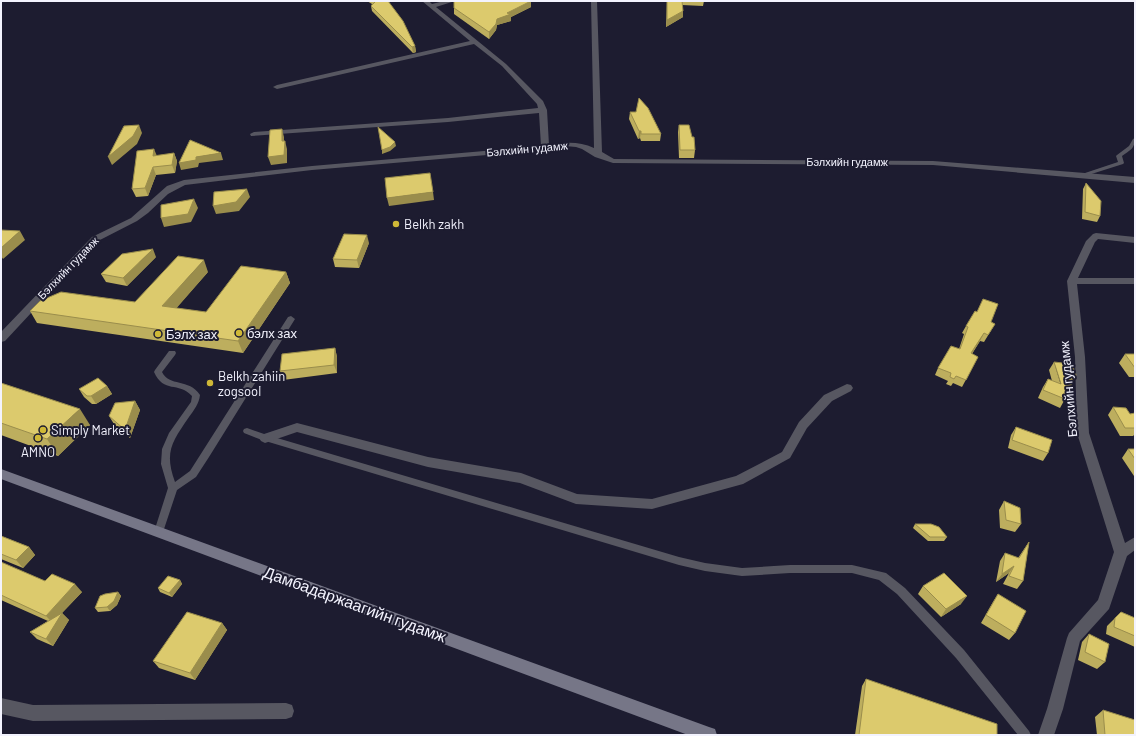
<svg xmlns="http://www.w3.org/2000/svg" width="1136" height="736" viewBox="0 0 1136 736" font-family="Barlow,sans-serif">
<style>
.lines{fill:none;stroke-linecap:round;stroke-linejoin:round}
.service{fill:#575761;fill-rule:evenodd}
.minor{fill:#575761;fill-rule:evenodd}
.secondary{fill:#767687;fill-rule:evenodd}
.wall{fill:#bdae5e}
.shaded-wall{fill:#9a8d4c}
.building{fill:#dcca6d;stroke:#9a8d4c}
.poi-dot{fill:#cfb837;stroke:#1d1c30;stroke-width:1.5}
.labels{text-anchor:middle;stroke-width:4;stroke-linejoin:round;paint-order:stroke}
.far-street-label{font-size:11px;fill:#f3f3fe;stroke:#1d1c30}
.poi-label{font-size:13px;fill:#f3f3fe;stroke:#1d1c30;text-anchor:start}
.street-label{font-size:13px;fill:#f3f3fe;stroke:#1d1c30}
.near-street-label{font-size:16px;fill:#f3f3fe;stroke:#1d1c30}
</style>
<rect width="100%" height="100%" fill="#1d1c30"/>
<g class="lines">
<path class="service" d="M1135 138C1135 149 1130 150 1122 156L1124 163 1123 164 1082 177 1079 175 1118 162 1116 156 1117 155 1129 146 1133 139Z
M291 316 295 319 209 457 196 477 177 490 162 535 159 536 156 535 154 532 168 488 161 464 162 449 169 433 191 402 192 396C178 381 164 394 154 372L155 370 169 351H175L176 353 175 355 162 372C169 387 189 378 200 395 199 404 194 410 189 417 172 442 164 452 175 482L190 471 288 317Z
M247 428 267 435 679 557 705 563 742 568 790 565H852L886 573 905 588 964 650 1029 731 1031 735H1018L956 658 897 594 879 580 852 573H790L742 576 705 571 679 565 262 440 244 433 243 431 244 429Z"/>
<path class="minor" d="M422 1H429L432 4 444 1H455L436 7 506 64 543 101 547 110 549 145C565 142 579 141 594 148L591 1H597L602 152 614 159 933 161 1135 177V183L933 165 613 163 595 157 582 149 576 147 565 146 545 150 312 170 185 185 168 194 148 213 137 221 98 241 5 341 1 342V332L92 237 131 218 167 186 184 180 312 166 541 146 539 113 448 122 251 136 250 134 254 132 448 118 538 108 537 104 502 66 474 44 277 89 273 87 277 85 470 41Z
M1096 233 1135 237V243L1098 239 1095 242 1078 278H1135V284H1077L1085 357 1089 433 1125 543 1135 537V550L1127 556 1109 609 1080 641 1063 709 1054 735H1038L1047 709 1067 638 1069 633 1098 600 1114 552 1077 433 1075 357 1067 281 1086 241 1093 234Z
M847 384 851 385 853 388 851 391 832 401 807 428 790 458 743 484 652 509 576 504 520 483 428 467 297 432 265 443 261 441 259 438 261 435 297 423 428 457 521 473 577 494 652 499 736 476 782 452 799 422 824 395Z
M1 698 33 705 286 703 292 705 294 711 292 717 286 719 33 721 1 714Z"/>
<path class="secondary" d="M1 469 709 727 715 729 717 735H688L1 479Z"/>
</g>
<path class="wall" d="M367 1H388L415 46 416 52 413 53 372 11 371 6 372 4Z
M454 1H531V7L511 17V21L497 25 496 30 489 39 454 14Z
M667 1H704L703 6 682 5 683 11V17L666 27Z
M630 112 661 134 660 141H641L640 138 638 139 629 119Z
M679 125 695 150 694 158H679L678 132Z
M174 153 177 161 175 173 156 175 148 196 136 197 132 189 157 156Z
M1086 183 1100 216 1097 222 1082 219 1083 189Z
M369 243 359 268 335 267 333 259Z
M156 257 127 286 106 282 101 274Z
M208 272 176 308 206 312 286 272 290 283 243 353 37 323 30 311 135 302Z
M991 322 995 324 984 342 980 341 972 354 978 357 962 387 953 383 951 386 946 384 948 381 935 375 938 368 959 349 964 334 962 333 966 326Z
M335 348 337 357V373L283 380 280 371Z
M1125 354H1135V377H1129L1119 363Z
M1054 362 1065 399 1060 408 1038 398 1043 387 1048 379 1052 381 1049 370Z
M1 383 90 425 58 456 1 435Z
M107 386 112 394 96 404H92L84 397 79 389Z
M135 401 140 410 130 438 114 424 109 416Z
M1113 407 1130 414 1135 413V434L1133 436H1120L1108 415Z
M1016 427 1048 453 1043 461 1008 448 1011 435Z
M1128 449H1135V476H1134L1122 458Z
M1004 501 1021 524 1015 532 1000 528 999 510Z
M915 524 947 537 944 541H928L913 528Z
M1 536 29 547 35 555 23 568 1 559Z
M1029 542 1023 581 1017 589 1003 584 1009 573 996 582 1000 561 1005 553 1018 558Z
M1 563 45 581 82 592 62 613 69 620 53 646 37 639 30 632 48 621 1 600Z
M180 580 182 584 172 597 160 592 158 588Z
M923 586 961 604 941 617 918 594Z
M118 592 121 596 117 605 110 611 98 612 95 608Z
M998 594 1015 633 1009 640 981 623 993 602Z
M1121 612 1135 618V647L1106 634 1107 626Z
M222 623 227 630 195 680 159 668 153 661Z
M1089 634 1105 662 1097 669 1078 660 1082 642Z
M866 679 997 735H855L862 686Z
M1103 710 1135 735H1097L1095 717Z"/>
<path class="shaded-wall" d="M531 1V7L511 17V21L497 25 496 30 489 39V32L497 19 507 13Z
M683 11V17L666 27 667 20Z
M415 46 416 52 413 53 412 47Z
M139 125 142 133 137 144 112 165 108 157Z
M282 129 284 137V149L282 141Z
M639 131H641L640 138 638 139Z
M285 141 287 149V163L271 165 268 157Z
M395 142 396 146 390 151 382 154V150Z
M154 149 157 156H153Z
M174 153 177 161 175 173 172 165Z
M221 153 223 160 199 163 198 167 181 170 179 163 196 157Z
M153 167 156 175 148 196 145 188Z
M247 189 250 197 239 211 216 214 213 206Z
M433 192 434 200 389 206 387 198Z
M194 199 198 208 191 222 164 227 161 218Z
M20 231 25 240 3 259 1 256V248Z
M367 235 369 243 359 268 357 260Z
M153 249 156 257 127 286 123 278Z
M204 260 208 272 168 318 162 306Z
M286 272 290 283 243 353 238 341Z
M984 333 980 341 967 361 971 353Z
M335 348 337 357V373L334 365Z
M107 386 112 394 96 404 91 396Z
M135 401 140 410 130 438 125 430Z
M80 409 90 425 58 456 47 439Z
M29 547 35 555 23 568 16 560Z
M1014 566 1009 573 996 582 1002 574Z
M180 580 182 584 172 597 169 593Z
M75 584 82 592 62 613 69 620 53 646 46 639 53 623 46 616Z
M118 592 121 596 117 605 110 611 107 607Z
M967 596 961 604 941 617 946 609Z
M222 623 227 630 195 680 190 673Z"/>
<path class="building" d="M374 1H388L403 21 415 46 412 47 371 6 375 2Z
M454 1H531L507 13 511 14 497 19 496 24 489 32 454 8Z
M667 1H682L683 11 667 20Z
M639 98 648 108 661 134H641V131H639L630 112H636Z
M139 125 133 136 108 157 124 126Z
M679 125H689L692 137H694L695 150H680Z
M378 127 395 142 390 147 382 150Z
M282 129V141H285L284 155 268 157 270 130Z
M190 140 221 153 196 157V160L179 163Z
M154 149 153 156 174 153 172 165 153 167 145 188 132 189 137 151Z
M430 173 433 192 387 198 385 178Z
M1086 183 1101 201 1100 216 1085 212Z
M247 189 236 202 213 206 214 192Z
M194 199 188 214 161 218V205Z
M1 230 20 231 1 248Z
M344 234 367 235 357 260 333 259Z
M153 249 123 278 101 274 122 254Z
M178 256 204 260 162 306 206 312 241 266 286 272 238 341 30 311 40 301 61 292 135 302Z
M983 299 998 304 991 322 995 324 988 335 984 333 971 353 978 357 966 380 956 376 954 379 950 377 951 373 938 368 951 346 960 349 968 327 966 326 975 311 977 312Z
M335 348 334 365 280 371 282 354Z
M1125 354H1135V368Z
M1054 362 1072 364 1076 375 1065 399 1043 390 1048 379 1061 384Z
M98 378 107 386 91 396H87L79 389Z
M1 383 80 409 47 439 1 423Z
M135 401 125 430 109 416 115 403Z
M1113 407 1126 408 1130 414 1135 413V428H1125Z
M1016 427 1052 440 1048 453 1012 440Z
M1128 449H1135V459Z
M1004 501 1020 508 1021 524 1006 520Z
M915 524H931L939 527 947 537H930Z
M1 536 29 547 16 560 1 554Z
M1029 542 1023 581 1009 576 1014 566 1002 574 1005 553 1019 558Z
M1 562 45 581 52 574 75 584 46 616 1 595Z
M944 573 967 596 946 609 923 586Z
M168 576 180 580 169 593 158 588Z
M118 592 114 601 107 607 95 608 100 596 105 594Z
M998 594 1026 611 1015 633 986 615Z
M187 612 222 623 190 673 153 661Z
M1121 612 1135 618V636L1114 627 1115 618Z
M62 613 46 639 30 632Z
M1089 634 1109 644 1105 662 1085 652Z
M866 679 997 724V735H859Z
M1103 710 1135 720V735H1105Z"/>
<g class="poi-dot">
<circle cx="396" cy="224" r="4"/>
<circle cx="239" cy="333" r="4"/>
<circle cx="158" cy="334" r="4"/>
<circle cx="210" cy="383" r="4"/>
<circle cx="43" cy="430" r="4"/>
<circle cx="38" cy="438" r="4"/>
</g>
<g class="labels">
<g class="far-street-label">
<text transform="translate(527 149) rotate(-5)" y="4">Бэлхийн гудамж</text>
<text x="847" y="166">Бэлхийн гудамж</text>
<text transform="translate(68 268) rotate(-46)" y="4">Бэлхийн гудамж</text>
</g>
<g class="poi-label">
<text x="404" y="229">Belkh zakh</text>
<text x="247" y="338">бэлх зах</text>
<text x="166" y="339">Бэлх зах</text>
<text x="218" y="381">Belkh zahiin<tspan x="218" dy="15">zogsool</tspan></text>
<text x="51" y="435">Simply Market</text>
<text x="38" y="457" text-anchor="middle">AMNO</text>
</g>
<g class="street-label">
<text transform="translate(1068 389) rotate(-95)" y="5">Бэлхийн гудамж</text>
</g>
<g class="near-street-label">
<text transform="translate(355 604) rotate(20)" y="6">Дамбадаржаагийн гудамж</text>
</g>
</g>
<rect width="1136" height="736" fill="none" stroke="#f3f3fe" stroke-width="4"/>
</svg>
